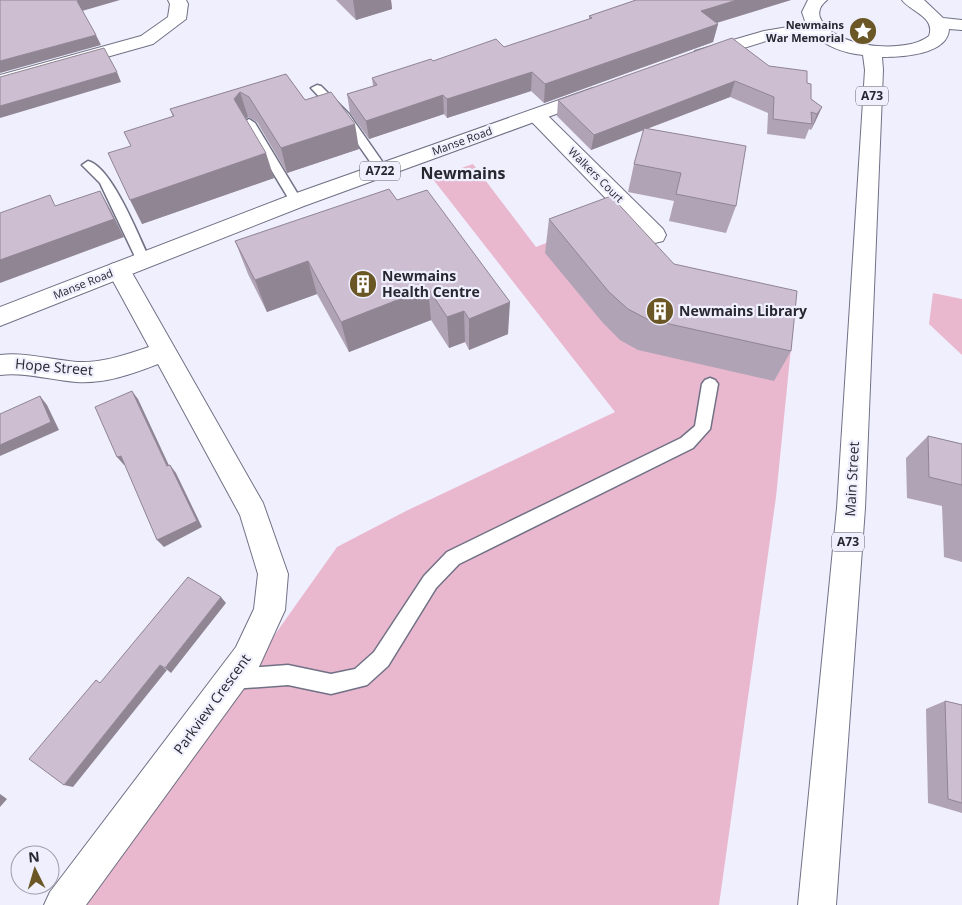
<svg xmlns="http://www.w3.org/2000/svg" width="962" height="905" viewBox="0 0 962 905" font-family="'Open Sans',sans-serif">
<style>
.green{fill:#e9b8ce}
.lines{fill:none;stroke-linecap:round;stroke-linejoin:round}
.lane-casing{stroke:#717186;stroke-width:3}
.street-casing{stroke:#717186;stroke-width:2}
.primary-casing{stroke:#717186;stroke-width:2}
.lane{fill:#fff;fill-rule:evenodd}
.street{fill:#fff;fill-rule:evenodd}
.primary{fill:#fff;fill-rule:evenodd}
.wall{fill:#b0a3b5}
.shaded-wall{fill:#908593}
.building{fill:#cdbed2;stroke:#908593}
.labels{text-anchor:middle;stroke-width:4.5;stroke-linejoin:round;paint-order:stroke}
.far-poi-label{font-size:11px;font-weight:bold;fill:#272730;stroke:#efeffe;text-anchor:end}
.far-street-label{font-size:11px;fill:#272730;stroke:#efeffe}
.shield{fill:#efeffe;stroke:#63636e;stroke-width:1}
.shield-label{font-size:12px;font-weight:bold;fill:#272730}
.poi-label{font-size:14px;font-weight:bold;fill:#272730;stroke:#efeffe;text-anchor:start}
.street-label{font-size:14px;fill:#272730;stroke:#efeffe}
.far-district-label{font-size:16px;font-weight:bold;fill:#272730;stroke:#efeffe}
</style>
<rect width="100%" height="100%" fill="#efeffe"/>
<path class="green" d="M473 164 536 247 614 216 679 280 795 308 776 497 719 905H83L337 547 406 511 615 412 432 178Z
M933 293 962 299V355L929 324Z"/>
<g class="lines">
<defs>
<path id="lane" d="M317 85 321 86 349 114 386 167 388 170 386 173H378L341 120 311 88Z
M249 119 255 123 302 201 301 204H291L290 201 243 123Z
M88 161C112 167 139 237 150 260L148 263H138L100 183 82 165Z
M710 378 715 380 718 384 710 429 693 448 459 564 436 588 388 666 367 685 331 694 288 685 232 689 225 686 222 679 225 672 232 669 288 665 331 674 355 669 374 652 424 576 447 552 681 438 695 426 702 384 705 380Z"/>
<path id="street" d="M168 0H186L188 4 186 19 153 44 0 87V75L141 36 168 17 170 4Z
M536 109 543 111 663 229 666 235 663 241 655 243 647 241 529 119 526 115 529 111Z
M119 262 127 264 263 503 288 574 285 610 258 669 86 905H44L50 892 236 647 254 609 258 574 240 515 158 364C132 374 105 384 76 382 50 380 26 372 0 375V355C26 352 51 360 77 362 103 363 125 355 149 347L107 270 111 264Z"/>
<path id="primary" d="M808 0H827C824 3 821 5 820 9 818 15 820 19 824 24 841 48 906 54 929 36 936 17 911 12 902 0H924L943 18 962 20V30L949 29C948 55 901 57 882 57L883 70 865 508 836 905H798L837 508 865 70 863 55C844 53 827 47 813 34L766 41 702 61 695 59 693 55 695 51 764 31 806 24 802 12Z
M593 88 600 90 603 94 600 98 304 206 0 326V307L288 196Z"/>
</defs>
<use href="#lane" class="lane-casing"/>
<use href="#street" class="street-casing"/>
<use href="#primary" class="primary-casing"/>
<use href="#lane" class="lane"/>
<use href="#street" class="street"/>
<use href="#primary" class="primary"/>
</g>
<path class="wall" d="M336 0H391L392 9 356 20Z
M636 0H791L717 23 718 24 713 42 544 103 531 91 447 118 444 114 369 139 350 113 347 94 373 86 372 78 433 61 504 47 589 19V16Z
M769 66 807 83 811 99 822 107 815 122 811 130 809 129 805 139 767 134 768 113 730 97 647 129 736 206 726 233 669 221 674 201 628 192 634 164 644 130 591 150 557 116 558 100Z
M286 74 305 100 359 149 287 173 257 122 248 117 246 119 274 178 142 224 131 146 124 132 173 117 170 109Z
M397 200 508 334 469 350 465 342 449 348 431 320 349 352 317 294 267 312 248 274 235 241Z
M549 219 674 264 791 351 774 381 638 350 620 340 603 323 545 253Z
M928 436 962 444V562L944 557 942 506 907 498 906 458Z
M945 701 962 705V813L928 803 926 709Z"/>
<path class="shaded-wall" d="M79 0H120L82 11 77 1Z
M353 0H391L392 9 356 20Z
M737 0H791L696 29 701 11Z
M718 24 713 42 544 103 545 84Z
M96 35 101 45 0 73V61Z
M117 72 121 82 0 118V106Z
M532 72 531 91 447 118V99Z
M735 81 730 97 591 150 594 135Z
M240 92 248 117 241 124 234 99Z
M443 95 444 114 369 139 366 121Z
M822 107 815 122 811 130 817 114Z
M355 124 359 149 287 173 281 148Z
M266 153 274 178 142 224 130 200Z
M100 191 110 209 124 237 0 283V260Z
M308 261 317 294 267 312 255 280Z
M428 288 431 320 349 352 341 322Z
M510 302 508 334 469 350V319Z
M464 311 465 342 449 348 447 317Z
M132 391 138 399 173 474 167 466Z
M40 396 47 405 59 430 0 456V445Z
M121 456 127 464 124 465 117 457Z
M170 465 176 473 202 527 164 547 157 540Z
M221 597 226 603 171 673 165 668Z
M160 665 167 670 73 787 64 785Z
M0 794 7 799 0 807Z"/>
<path class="building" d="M0 0H79L77 1 96 35 0 61Z
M636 0H737L701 11 718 24 545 84 532 72 447 99 443 95 366 121 347 94 377 85 372 78 431 59 433 61 496 39 504 47 592 18 589 16Z
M732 38 769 66 807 71V83L811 84V99L822 107 817 114 811 112 812 124 773 119 774 97 735 81 594 135 558 100Z
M104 48 117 72 0 106V77Z
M286 74 305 100 331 92 355 124 281 148 249 97 240 92 234 99 266 153 130 200 108 153 131 146 124 132 174 116 170 109Z
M644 128 746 146 736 206 676 194 681 173 634 164Z
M389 189 397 200 427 190 510 302 469 319 464 311 447 317 428 288 341 322 308 261 255 280 235 241Z
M100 191 114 219 0 260V213L50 195 55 206Z
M611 196 674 264 797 291 791 351 647 319 628 309 609 292 549 219Z
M132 391 167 466 170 465 197 521 157 540 121 456 117 457 95 407Z
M40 396 51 422 0 445V414Z
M928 436 962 444V485L929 477Z
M188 577 221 597 165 668 160 665 64 785 29 759 96 680 100 683Z
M945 701 962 705V803L948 799Z"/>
<defs>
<symbol id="sight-disc" viewBox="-11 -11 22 22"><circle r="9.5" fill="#6b5726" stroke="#efeffe"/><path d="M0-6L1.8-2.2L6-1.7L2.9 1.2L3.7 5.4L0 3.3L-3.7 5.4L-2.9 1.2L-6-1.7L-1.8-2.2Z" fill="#fff"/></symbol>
<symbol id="building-disc" viewBox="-11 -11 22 22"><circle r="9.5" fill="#6b5726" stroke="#efeffe"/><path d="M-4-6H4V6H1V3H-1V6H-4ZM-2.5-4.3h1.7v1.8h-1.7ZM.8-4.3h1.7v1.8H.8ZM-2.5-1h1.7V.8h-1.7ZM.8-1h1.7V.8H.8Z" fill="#fff"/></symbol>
</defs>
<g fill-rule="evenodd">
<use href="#sight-disc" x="847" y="15" width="32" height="32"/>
<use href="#building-disc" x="347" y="268" width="32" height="32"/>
<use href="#building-disc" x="644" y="295" width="32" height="32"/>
</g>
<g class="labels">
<g class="far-poi-label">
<text x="844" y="29">Newmains<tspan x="844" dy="13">War Memorial</tspan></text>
</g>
<g class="far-street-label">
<text transform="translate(462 141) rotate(-20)" y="4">Manse Road</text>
<text transform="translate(596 175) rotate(45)" y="4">Walkers Court</text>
<text transform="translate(83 284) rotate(-22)" y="4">Manse Road</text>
</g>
<g class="shield">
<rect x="856" y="86.5" width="32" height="19" rx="4"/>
<rect x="360" y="161.5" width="40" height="19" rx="4"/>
<rect x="832" y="532.5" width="32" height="19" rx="4"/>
</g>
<g class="shield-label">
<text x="872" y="100">A73</text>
<text x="380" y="175">A722</text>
<text x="848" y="546">A73</text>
</g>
<g class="poi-label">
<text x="382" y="281">Newmains<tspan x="382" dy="16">Health Centre</tspan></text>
<text x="679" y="316">Newmains Library</text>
</g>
<g class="street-label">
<text transform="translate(54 367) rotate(5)" y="5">Hope Street</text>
<text transform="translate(852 479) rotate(-87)" y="5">Main Street</text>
<text transform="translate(212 704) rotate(-54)" y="5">Parkview Crescent</text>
</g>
<g class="far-district-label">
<text x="463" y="179">Newmains</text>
</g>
</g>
<g transform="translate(35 870) rotate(355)"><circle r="24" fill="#efeffe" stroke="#9f9fac"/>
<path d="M0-4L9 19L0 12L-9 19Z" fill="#6b5726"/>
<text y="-8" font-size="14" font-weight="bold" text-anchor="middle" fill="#272730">N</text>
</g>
</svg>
